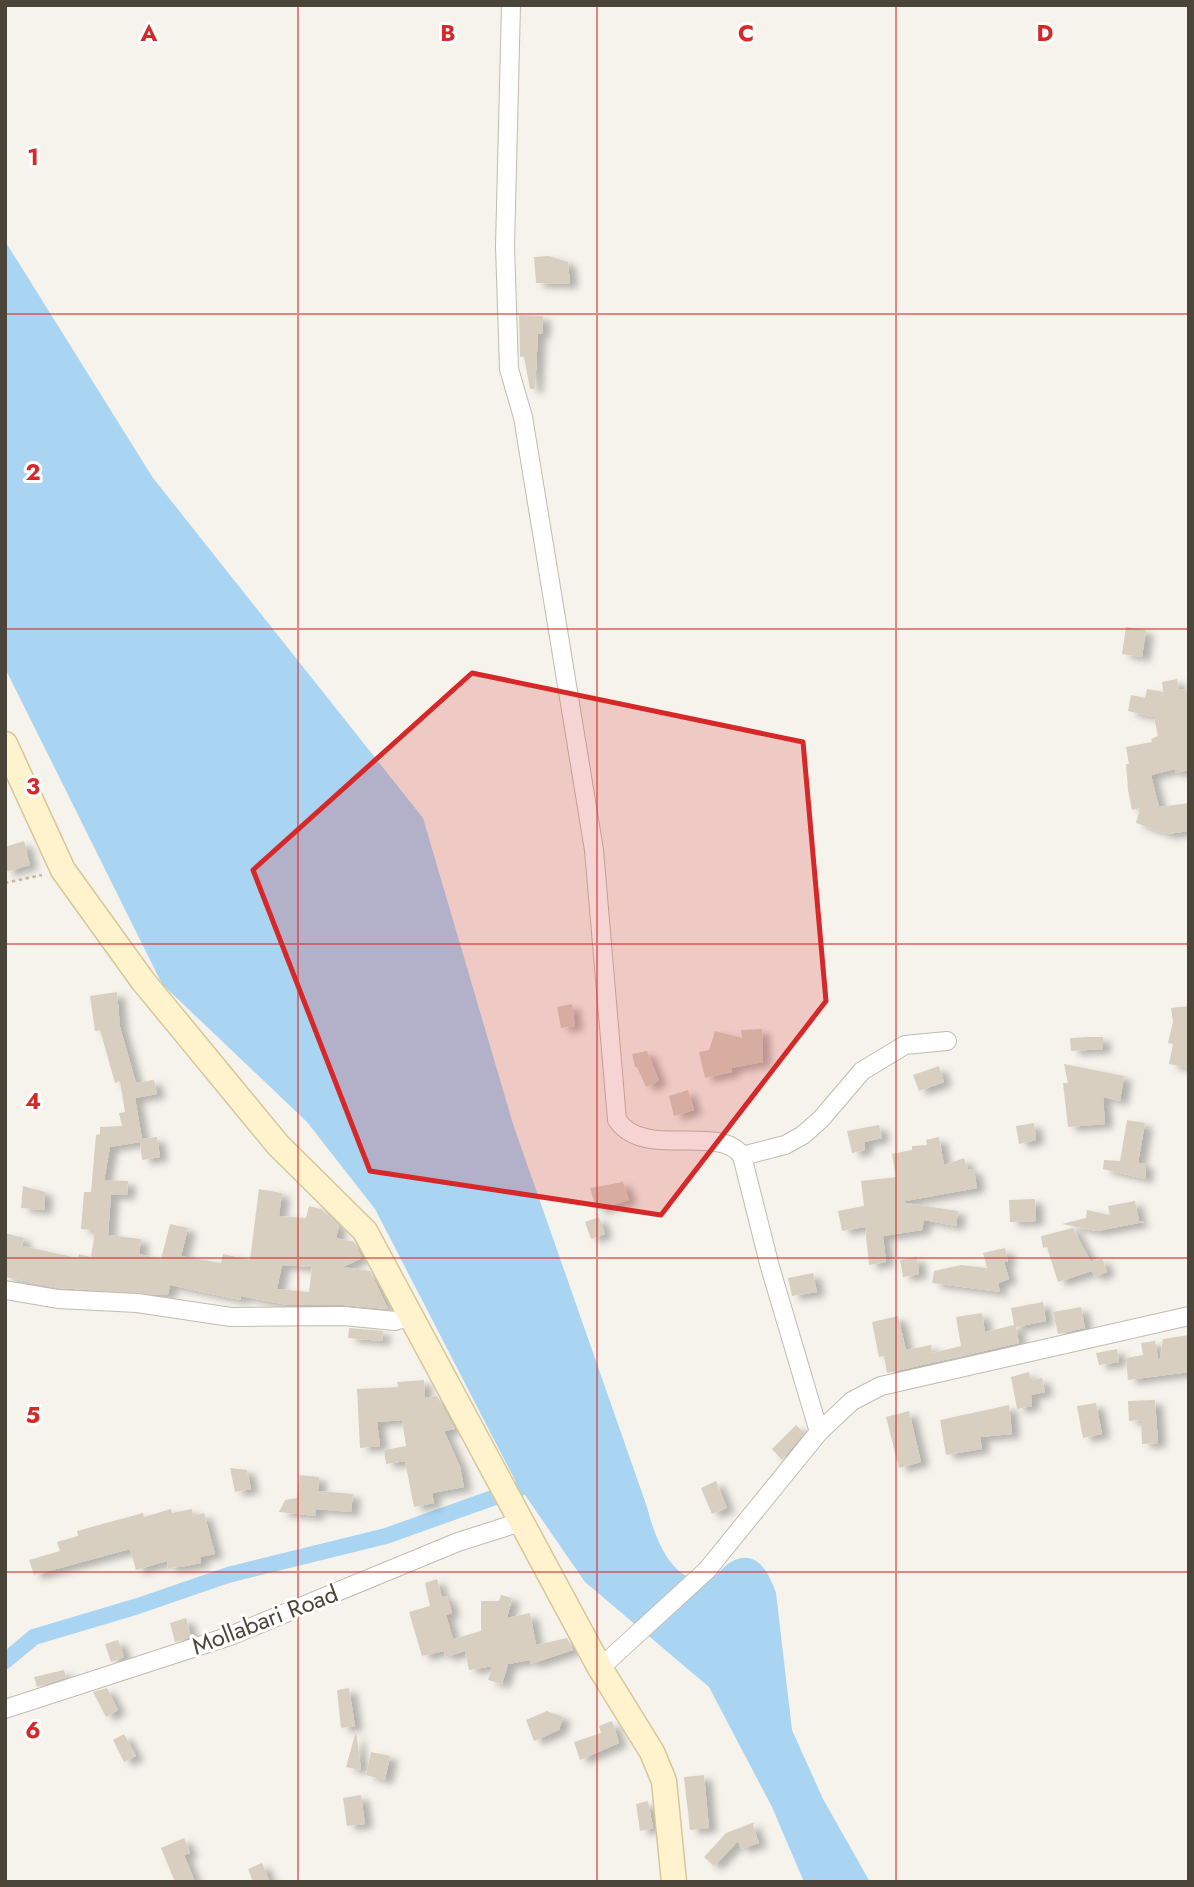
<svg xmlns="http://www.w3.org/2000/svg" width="1194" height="1887" viewBox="0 0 1194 1887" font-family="Jost,sans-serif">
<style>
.water{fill:#a9d4f2}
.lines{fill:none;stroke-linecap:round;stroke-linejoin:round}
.canal{stroke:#a9d4f2;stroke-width:16}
.building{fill:#d8cfc1;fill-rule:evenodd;filter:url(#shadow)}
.street-casing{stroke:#c2bbae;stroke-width:20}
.secondary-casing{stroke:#d6c79b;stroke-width:27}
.path{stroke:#c4b79f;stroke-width:2.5;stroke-dasharray:3.5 3.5;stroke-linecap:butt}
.street{stroke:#fff;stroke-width:18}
.secondary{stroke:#fff3cd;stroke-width:24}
.marked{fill:#d62828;fill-opacity:0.2;stroke:#d62828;stroke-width:5;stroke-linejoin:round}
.grid{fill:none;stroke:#d62828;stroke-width:2;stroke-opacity:0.55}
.labels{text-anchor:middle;stroke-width:6;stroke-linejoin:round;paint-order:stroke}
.street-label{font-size:24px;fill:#4b4439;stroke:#fff}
.grid-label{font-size:23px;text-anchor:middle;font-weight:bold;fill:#d62828;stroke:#fff;stroke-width:6;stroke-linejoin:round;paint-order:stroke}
</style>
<defs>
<filter id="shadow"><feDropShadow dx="8" dy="4.5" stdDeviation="3.5" flood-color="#0004"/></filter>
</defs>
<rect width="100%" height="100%" fill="#f6f3ec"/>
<path class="water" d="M5 241 153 478 423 818 513 1124 647 1507C654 1534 671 1587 709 1578 718 1576 723 1566 731 1562 756 1548 769 1572 776 1593L792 1730 823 1799 870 1882H804L772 1807 709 1687 585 1582 516 1482 375 1209 307 1122 162 984 5 668Z"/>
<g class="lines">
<path class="canal" d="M5 1661 34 1637 138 1606 228 1575 386 1536 540 1481"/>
</g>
<path class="building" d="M549 256 568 262 570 284 536 283 534 257Z
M519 315 543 316 542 334H538L535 389H530L524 357H520Z
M1126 627 1146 630 1142 657 1122 654Z
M1177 679 1179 689 1189 690V770L1175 773V769L1151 775 1159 807 1189 803V831L1167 834 1136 823 1140 808 1132 810 1128 790 1126 764H1129L1126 747 1152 742 1151 739 1158 736 1154 717 1128 711 1131 695 1145 698 1147 689 1163 692 1162 682Z
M24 841 30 865 5 872V847Z
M117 992 120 1027 136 1083 154 1080 157 1094 135 1098 142 1139 157 1137 160 1157 142 1160 140 1142 110 1147 104 1180 128 1181 127 1195H111L108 1235 141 1239 139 1254 161 1259 170 1224 188 1228 181 1256 221 1263 223 1254 250 1260 259 1189 282 1193 279 1216 306 1218 309 1206 321 1209 339 1226 336 1238 354 1242 362 1258 343 1267 370 1271 388 1309 344 1305H287L241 1296 240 1300 170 1285 168 1294 161 1295 59 1288 5 1277V1233L24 1238 22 1246 78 1258 79 1254 91 1257 95 1230 81 1229 84 1192H91L96 1135 100 1134V1127L122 1126 119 1113 125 1112 120 1081 115 1083 100 1030 95 1031 90 996ZM282 1265 312 1267 309 1292 277 1289Z
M572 1004 575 1026 561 1028 557 1007Z
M1189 1006V1068L1169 1064 1173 1044 1168 1043 1173 1022 1171 1008Z
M762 1029 763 1062 731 1068 732 1072 705 1078 699 1052 709 1050 715 1031 742 1038 741 1030Z
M1090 1037H1103V1049L1071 1051 1070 1038Z
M647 1051 659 1081 646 1087 637 1067H635L632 1054Z
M1064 1064 1124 1076 1120 1101 1103 1097 1105 1124 1068 1127 1063 1083H1068Z
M939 1066 944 1082 919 1091 913 1075Z
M688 1090 694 1110 674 1116 669 1096Z
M1127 1120 1145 1123 1138 1163 1146 1164 1145 1179 1103 1169 1104 1160 1120 1161Z
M1034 1123 1036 1140 1019 1144 1016 1126Z
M879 1125 882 1138 864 1142 865 1150 852 1153 847 1131Z
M939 1137 944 1165 964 1158 968 1170 974 1169 977 1188 900 1202 958 1211 956 1226 924 1220 922 1230 883 1236 886 1262 869 1265 865 1227 842 1231 838 1211 864 1206 861 1181 896 1177 892 1154 912 1150V1146L927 1145 926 1140Z
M623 1182 629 1200 597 1210 590 1188Z
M23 1186 45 1192 44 1210 21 1208Z
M1035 1199 1036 1221 1010 1222 1009 1200Z
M1135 1201 1139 1221 1144 1222 1097 1231 1062 1224 1086 1218 1087 1210 1110 1215 1108 1206Z
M599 1217 605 1234 591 1239 585 1222Z
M1073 1228 1091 1262 1102 1258 1107 1272 1094 1277 1092 1271 1058 1282 1047 1247 1043 1248 1041 1236Z
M1005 1248 1008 1261 1004 1262 1009 1279 998 1283 1000 1292 932 1283 934 1271 961 1265 987 1268 983 1253Z
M917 1257 919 1274 903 1277 900 1260Z
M813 1273 817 1292 792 1296 788 1278Z
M1043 1302 1046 1321 1016 1327 1019 1343 887 1373 884 1356 879 1357 872 1322 898 1316 906 1350 931 1345 932 1353 961 1346 956 1317 982 1313 985 1332 1014 1325 1011 1308Z
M1081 1307 1085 1328 1058 1334 1053 1312Z
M349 1328 383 1331 382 1341 348 1338Z
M1189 1335V1372L1128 1380 1126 1358 1143 1355 1141 1343 1155 1341 1159 1364 1163 1339Z
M1117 1349 1119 1362 1099 1365 1096 1353Z
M1029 1372 1031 1380 1042 1378 1045 1392 1031 1395 1032 1406 1017 1409 1011 1377Z
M424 1380 425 1398 437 1396 455 1429 444 1431 460 1467 464 1487 432 1493 434 1503 414 1507 405 1461 386 1464 384 1450 406 1446 402 1420 377 1422 380 1446 360 1448 357 1389 398 1387 397 1382Z
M1155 1400 1158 1443 1142 1444 1141 1420 1129 1421 1128 1401Z
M1096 1403 1102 1434 1083 1438 1077 1406Z
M1009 1405 1012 1434 980 1437 982 1449 946 1455 940 1420Z
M909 1411 921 1462 899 1468 886 1417Z
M796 1425 804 1433 782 1460 772 1449Z
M230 1468 247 1470 251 1489 235 1492Z
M299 1475 319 1477 318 1491 353 1494 351 1512 316 1509V1516L279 1512 285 1500 297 1498Z
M716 1481 727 1508 712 1514 701 1488Z
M171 1509 172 1513 192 1509 193 1516 204 1513 215 1554 200 1557 201 1563 186 1566 168 1568 167 1561 136 1570 130 1549 34 1575 29 1560 60 1551 57 1542 78 1536 77 1531 143 1513 144 1517Z
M437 1579 442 1597 447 1596 452 1613 446 1615 453 1639 481 1631V1601H499L501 1595 512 1598 507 1618 530 1613 536 1645 567 1638 573 1650 531 1664 530 1660 508 1664 502 1684 488 1680 492 1666 469 1670 465 1651 445 1657 444 1651 422 1656 409 1612 430 1606 425 1583Z
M186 1618 191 1637 175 1642 170 1623Z
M118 1640 124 1657 111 1662 105 1644Z
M64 1670 66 1677 37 1687 34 1677Z
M107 1688 118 1710 106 1717 93 1692Z
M349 1688 355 1726 341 1728 337 1690Z
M547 1711 563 1717 559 1730 534 1741 526 1720Z
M612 1721 619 1743 580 1760 574 1742 601 1733 599 1726Z
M356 1731 361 1770 346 1767Z
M124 1734 136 1756 124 1762 113 1740Z
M371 1752 390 1756 385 1780 366 1775Z
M704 1775 709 1828 690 1830 684 1777Z
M361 1795 365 1824 347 1826 343 1798Z
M648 1801 653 1828 640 1831 636 1804Z
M755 1822 753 1825 759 1843 741 1849 738 1841 714 1866 704 1857 726 1833Z
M184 1838 190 1853 184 1855 195 1882H175L161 1848Z
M262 1863 270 1882H253L248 1869Z"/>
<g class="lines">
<defs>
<path id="street" d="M511 5 505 246 509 369 523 417 594 850 617 1120C644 1160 720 1123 742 1156L770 1267 819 1432
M742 1156 785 1145 803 1135 821 1119 862 1071 905 1045 947 1041
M5 1290 58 1299 137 1303 231 1317 344 1316 395 1321 413 1315
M600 1668 707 1570 819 1432 852 1401 881 1386 1189 1316
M5 1709 230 1636 458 1542 521 1522"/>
<path id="secondary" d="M5 744 63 870 143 981 278 1145 365 1231 600 1668 652 1752 664 1781 674 1882"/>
</defs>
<use href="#street" class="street-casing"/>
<use href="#secondary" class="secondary-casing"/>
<path class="path" d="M5 883 42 875"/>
<use href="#street" class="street"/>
<use href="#secondary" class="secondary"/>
</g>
<path class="marked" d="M472 673 803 742 826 1001 661 1215 370 1171 253 870Z"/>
<path class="grid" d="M298 5V1882M597 5V1882M896 5V1882M5 314H1189M5 629H1189M5 944H1189M5 1258H1189M5 1572H1189"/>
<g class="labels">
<g class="street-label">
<text transform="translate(265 1620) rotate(-21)" y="8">Mollabari Road</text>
</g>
</g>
<g class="grid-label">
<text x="149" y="41">A</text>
<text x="448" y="41">B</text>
<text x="746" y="41">C</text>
<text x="1045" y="41">D</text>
<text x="33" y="165">1</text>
<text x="33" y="480">2</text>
<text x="33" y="794">3</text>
<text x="33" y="1109">4</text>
<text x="33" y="1423">5</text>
<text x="33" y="1738">6</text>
</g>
<rect width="1194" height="1887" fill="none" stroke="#4b4439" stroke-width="14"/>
</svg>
